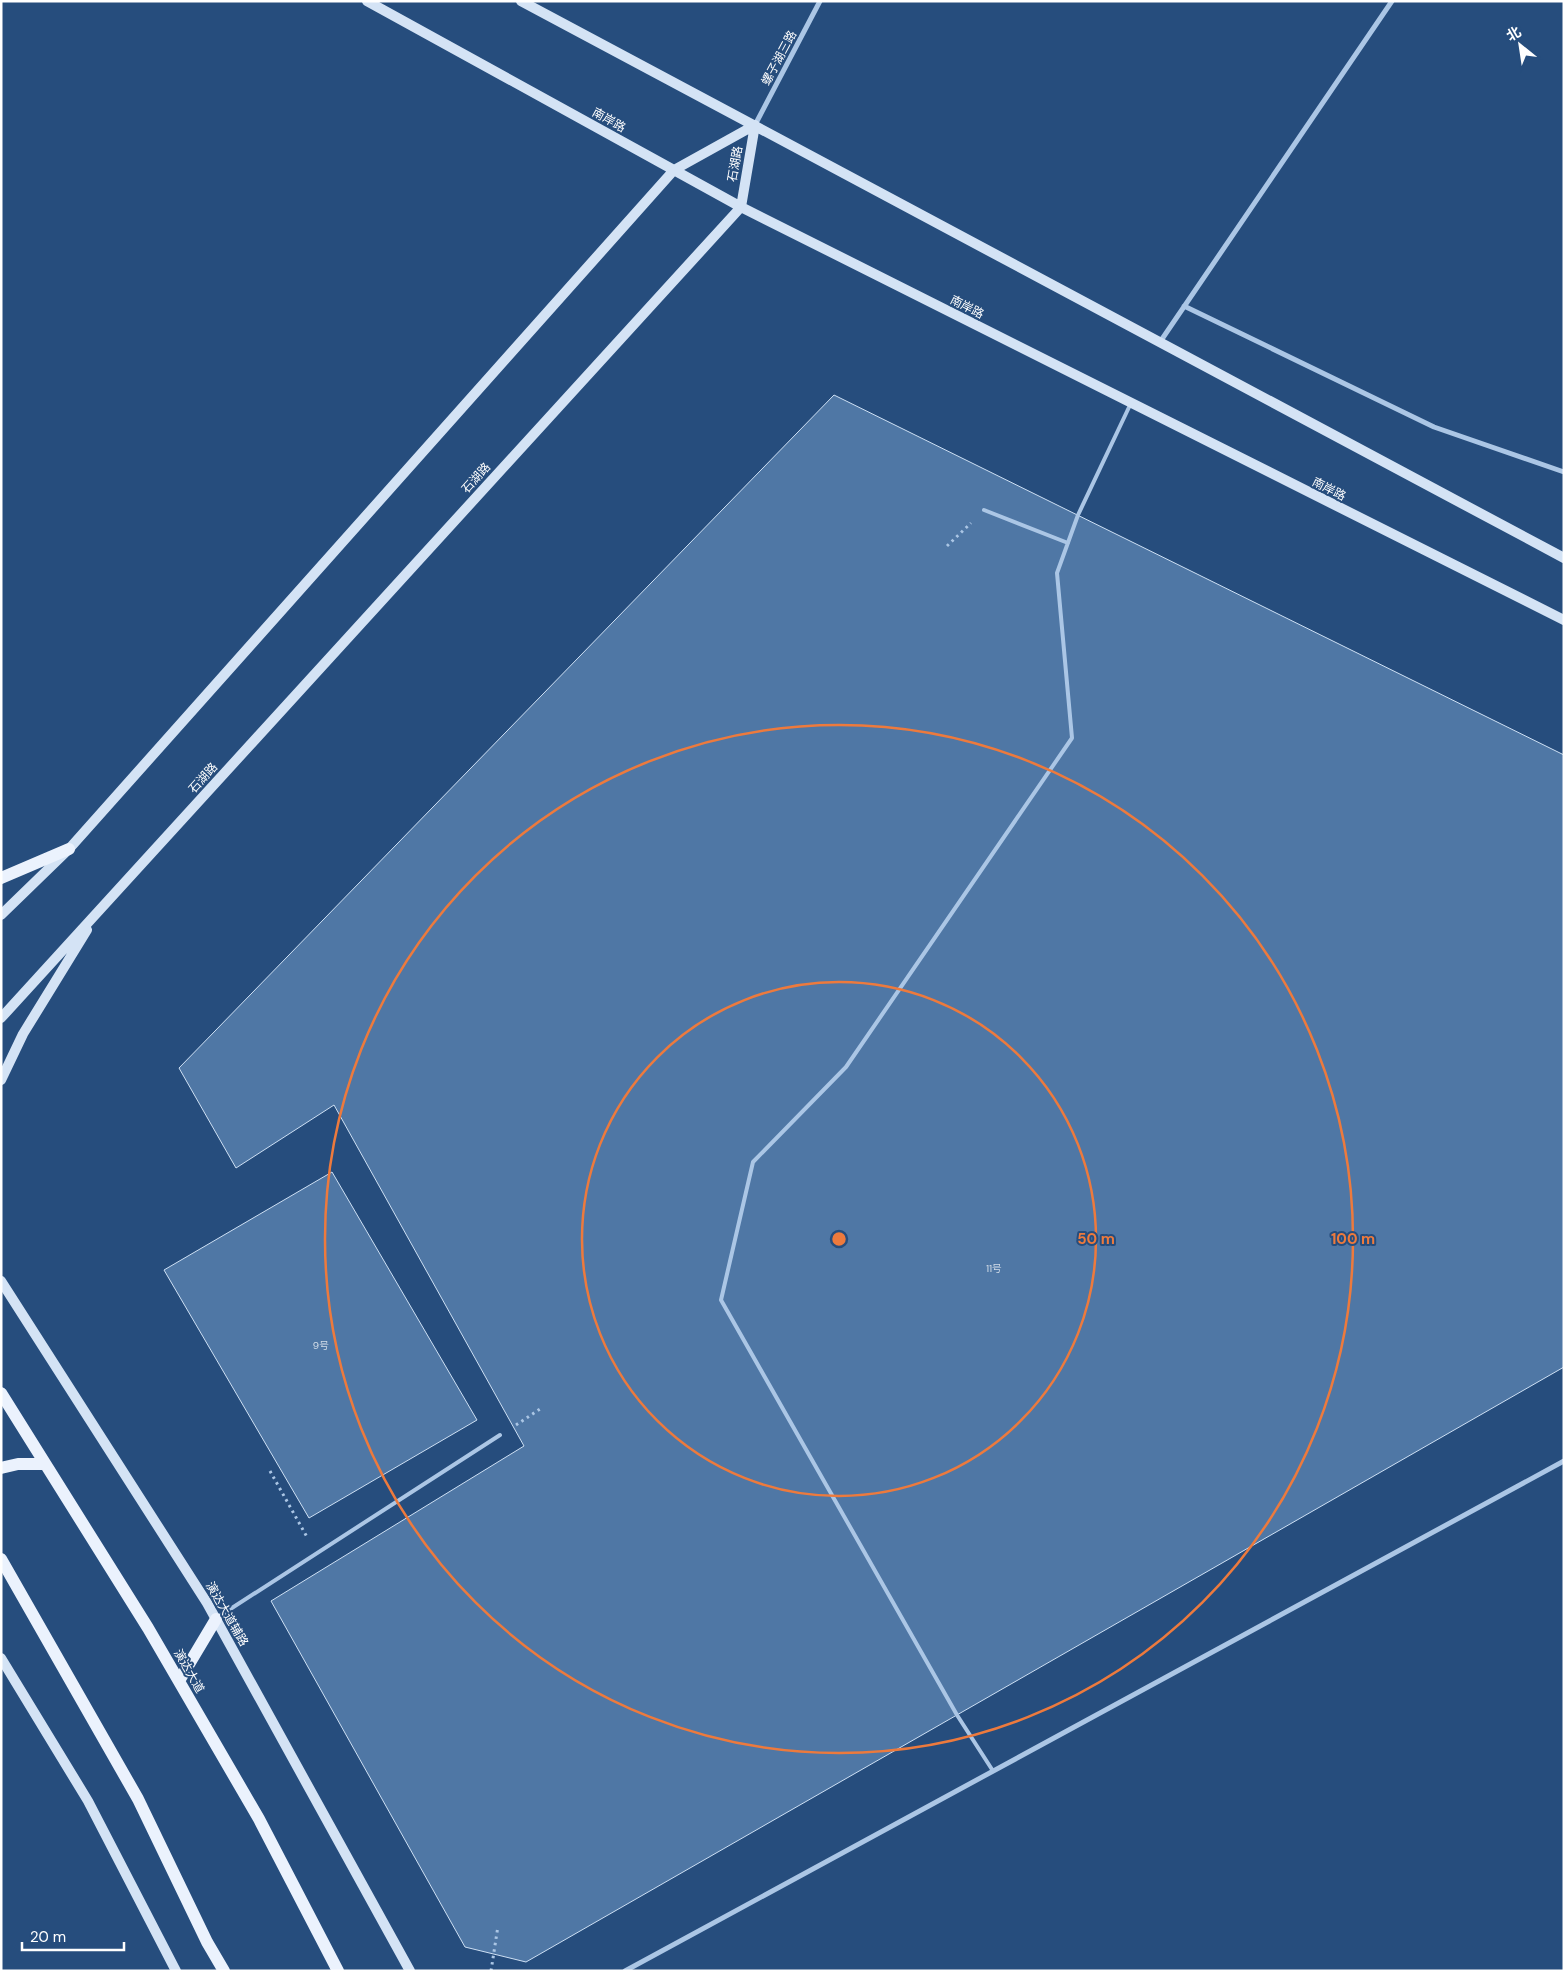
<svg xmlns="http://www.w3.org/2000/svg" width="1565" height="1972" viewBox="0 0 1565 1972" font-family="'DM Sans','Noto Sans SC',sans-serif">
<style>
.building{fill:#4f77a5;stroke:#cee0f4}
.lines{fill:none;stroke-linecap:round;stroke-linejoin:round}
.path{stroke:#abc6e5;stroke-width:3;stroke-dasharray:2.5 4;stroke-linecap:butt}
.service{stroke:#abc6e5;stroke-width:4}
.minor{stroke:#abc6e5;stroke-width:5}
.secondary{stroke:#d4e3f5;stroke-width:10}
.primary{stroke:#ebf2fd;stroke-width:12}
.ring{fill:none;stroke:#ed7a3d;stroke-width:2.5}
.labels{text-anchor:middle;stroke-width:4;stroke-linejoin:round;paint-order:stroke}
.number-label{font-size:10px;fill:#d3dde8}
.street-label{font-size:12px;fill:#fff;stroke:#264d7d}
.centre{fill:#ed7a3d;stroke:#264d7d;stroke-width:2.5}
.ring-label{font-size:15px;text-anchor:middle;font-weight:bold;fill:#ed7a3d;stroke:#264d7d;stroke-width:4;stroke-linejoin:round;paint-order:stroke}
</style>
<rect width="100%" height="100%" fill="#264d7d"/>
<path class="building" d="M834 395 1564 755V1367L526 1962 465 1947 271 1601 524 1446 334 1105 236 1168 179 1068Z
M332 1172 477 1420 309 1518 164 1270Z"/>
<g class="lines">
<path class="path" d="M947 546 971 523
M516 1425 540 1409
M270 1471 307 1537
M491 1971 498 1926"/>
<path class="service" d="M984 510 1068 543
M218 1617 500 1435
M993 1771 957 1715 721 1300 753 1162 846 1067 1072 738 1057 573 1078 515 1131 403"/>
<path class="minor" d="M755 125 820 1
M1184 306 1434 427 1564 472
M1160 342 1392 1
M625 1971 1564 1461"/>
<path class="secondary" d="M367 1 741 207 1564 620
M521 1 1564 558
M1 915 69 849 674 170 755 125
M1 1018 741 207 755 125
M1 1080 23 1034 87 930
M1 1281 207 1603 410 1971
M1 1658 88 1801 176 1971"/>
<path class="primary" d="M1 878 69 849
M1 1393 148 1628 259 1819 338 1971
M1 1468 18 1464H45
M1 1559 138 1799 207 1942 224 1971
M179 1681 216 1619"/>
</g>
<g class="ring">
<circle cx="839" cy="1239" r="257"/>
<circle cx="839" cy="1239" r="514"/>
</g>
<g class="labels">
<g class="number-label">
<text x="994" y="1272">11号</text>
<text x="321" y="1349">9号</text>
</g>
<g class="street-label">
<text transform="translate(779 58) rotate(-62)" y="4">螺子湖三路</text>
<text transform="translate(609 120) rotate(29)" y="4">南岸路</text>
<text transform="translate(735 164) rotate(-80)" y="4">石湖路</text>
<text transform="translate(967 307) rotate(27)" y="4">南岸路</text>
<text transform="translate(476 478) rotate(-48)" y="4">石湖路</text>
<text transform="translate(1329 489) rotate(27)" y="4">南岸路</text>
<text transform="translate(203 778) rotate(-48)" y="4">石湖路</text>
<text transform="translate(227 1614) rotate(60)" y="4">演达大道辅路</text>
<text transform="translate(189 1671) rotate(60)" y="4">演达大道</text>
</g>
</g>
<circle cx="839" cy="1239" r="8" class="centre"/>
<g class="ring-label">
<text x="1096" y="1244">50 m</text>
<text x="1353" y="1244">100 m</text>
</g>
<rect width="1565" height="1972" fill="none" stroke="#ffffff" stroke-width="5"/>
<g transform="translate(1520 45) rotate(330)" stroke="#264d7d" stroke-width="4" paint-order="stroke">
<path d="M0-4L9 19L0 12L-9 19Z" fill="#ffffff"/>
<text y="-8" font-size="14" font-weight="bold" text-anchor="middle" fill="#ffffff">北</text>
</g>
<path d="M22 1942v8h102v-8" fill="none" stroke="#ffffff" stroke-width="2.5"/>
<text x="30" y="1942" font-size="15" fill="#ffffff" stroke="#264d7d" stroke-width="4" paint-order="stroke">20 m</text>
</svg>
